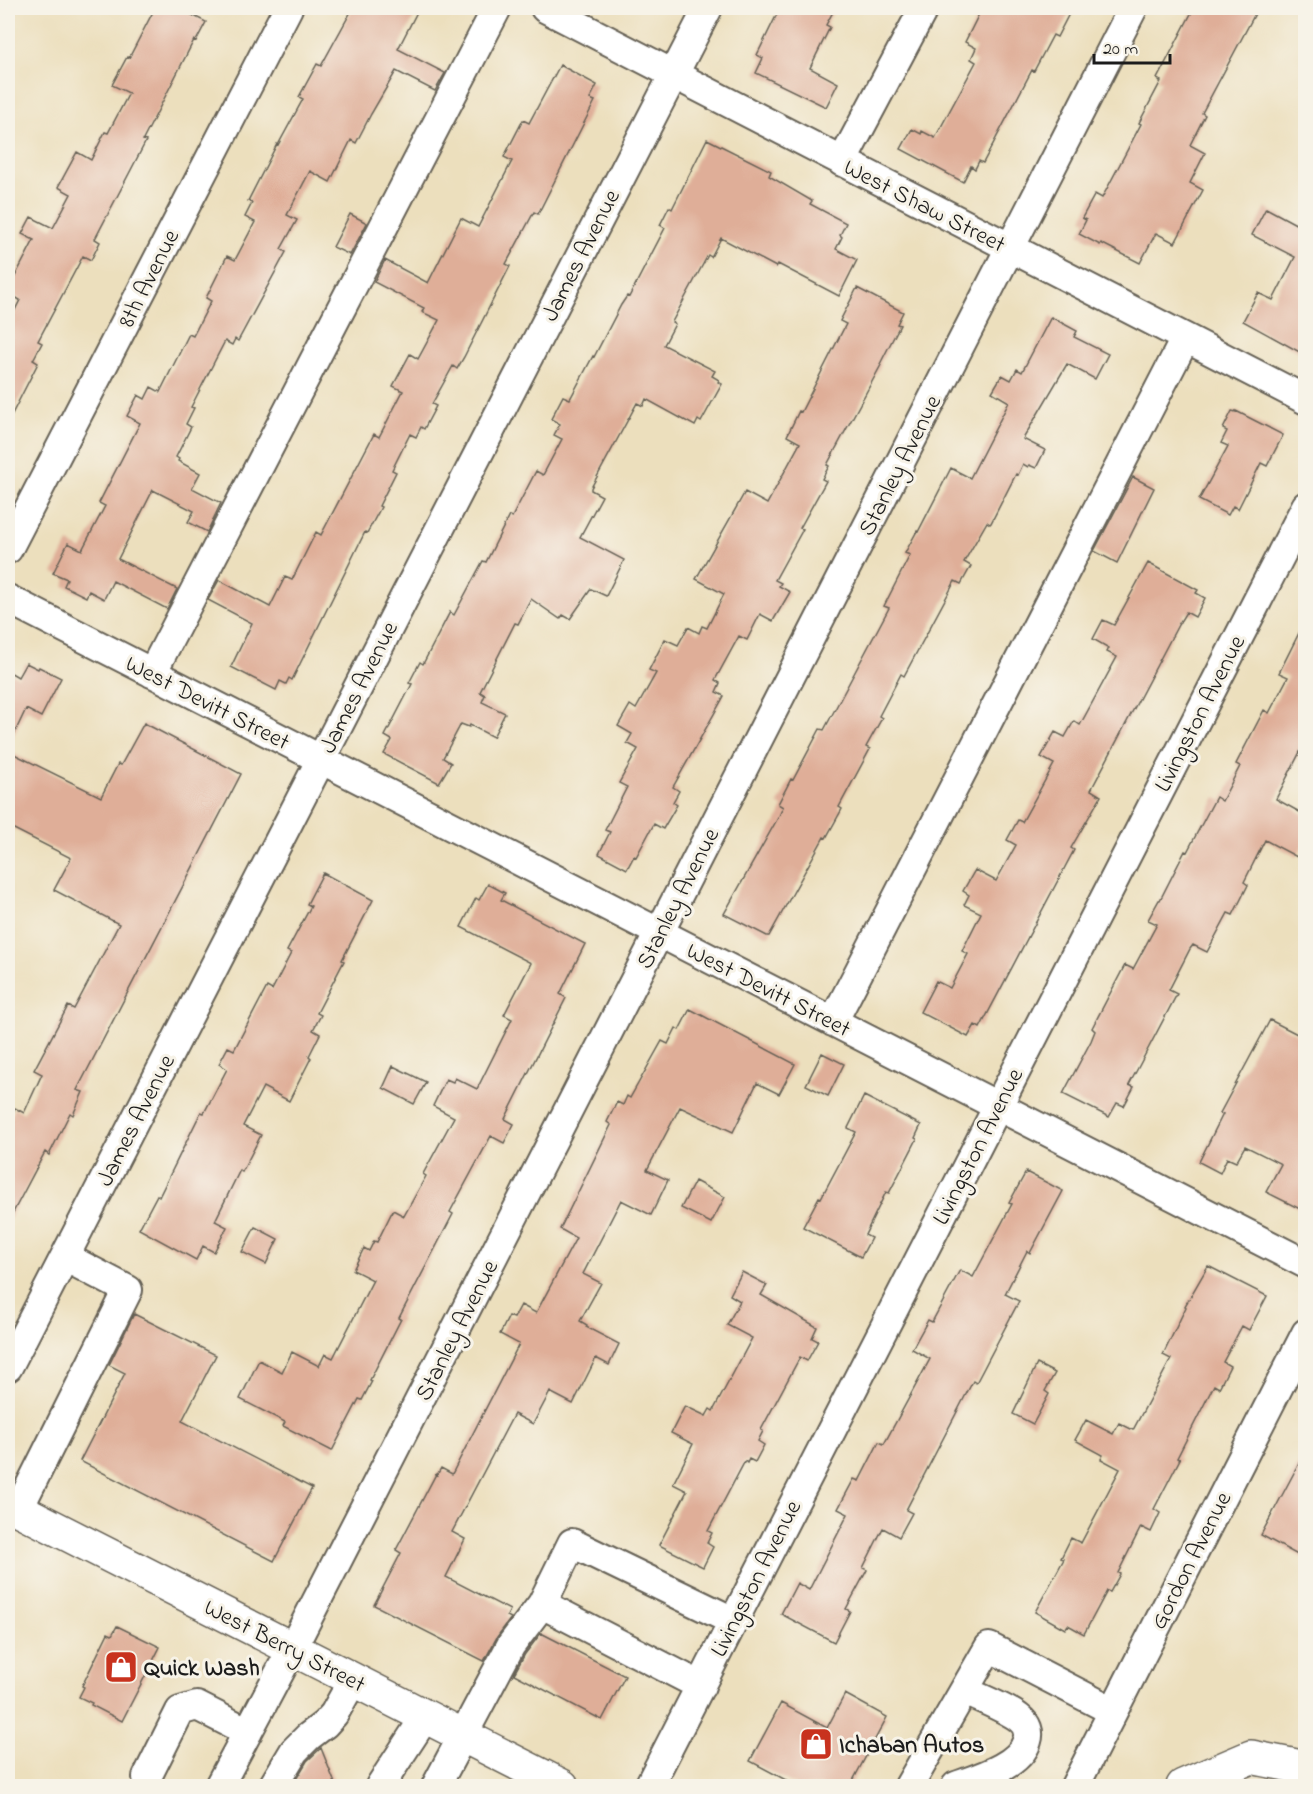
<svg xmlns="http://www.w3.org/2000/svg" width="1313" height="1794" viewBox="0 0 1313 1794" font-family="'Indie Flower',sans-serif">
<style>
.building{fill:#dfae98}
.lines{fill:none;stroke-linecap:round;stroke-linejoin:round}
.minor-casing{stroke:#656054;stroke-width:32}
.major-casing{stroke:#656054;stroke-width:36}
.minor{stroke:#fff;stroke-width:28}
.major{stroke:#fff;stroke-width:33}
.labels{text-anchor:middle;stroke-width:6;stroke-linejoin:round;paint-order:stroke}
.street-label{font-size:24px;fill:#1c1c1c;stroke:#f7f3e8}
.poi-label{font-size:24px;font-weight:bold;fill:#1c1c1c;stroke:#f7f3e8;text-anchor:start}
</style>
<rect width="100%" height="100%" fill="#f7f3e8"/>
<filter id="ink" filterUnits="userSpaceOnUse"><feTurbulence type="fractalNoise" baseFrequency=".0167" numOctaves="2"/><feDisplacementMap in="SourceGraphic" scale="12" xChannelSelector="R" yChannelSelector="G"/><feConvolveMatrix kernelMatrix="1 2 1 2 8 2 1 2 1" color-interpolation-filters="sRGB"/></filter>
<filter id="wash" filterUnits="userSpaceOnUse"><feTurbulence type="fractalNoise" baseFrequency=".008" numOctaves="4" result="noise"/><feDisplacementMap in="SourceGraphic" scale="24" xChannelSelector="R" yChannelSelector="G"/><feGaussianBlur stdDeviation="1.35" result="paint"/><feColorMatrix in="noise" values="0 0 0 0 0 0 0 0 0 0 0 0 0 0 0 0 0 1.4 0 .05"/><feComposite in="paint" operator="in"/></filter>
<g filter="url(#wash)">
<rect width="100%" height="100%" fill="#ecdfbd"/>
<g id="blocks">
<path class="building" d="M155 8H178L206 22 196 41 194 40 143 140 146 141 95 239 100 242 91 260 83 256 38 341 42 343 33 360 38 363 8 422V324L20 300 8 293V290L34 240 22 234 31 217 53 228 71 194 58 187 77 152 91 160 105 132 108 133 129 93 112 85 127 57 129 58Z
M353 8H419L398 49 445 73 435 91 396 71 371 114 356 143 351 140 330 182 310 171 287 215 297 220 281 249 286 252 238 341 235 339 232 345 225 341 191 407 194 408 186 424 191 427 176 457 179 459 178 461 200 473 192 488 221 503 207 532 188 522 194 511 153 490 118 559 177 589 167 609 113 581 104 599 89 591 86 597 64 586 67 579 53 573 68 543 82 550 105 506 99 503 140 423 127 416 138 395 145 399 151 387 160 392 189 334 193 336 211 301 206 298 227 256 235 260 255 222 245 217 252 203 248 201 277 144 278 145 303 99 299 97 317 64 321 66Z
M780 8H835L826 25 830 27 810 68 838 83 826 107 756 73 763 58 757 55Z
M982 8H1072L1057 37 1053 35 1034 71 1032 70 983 163 979 161 975 169 971 166 963 182 901 149 912 129 921 134 922 131 935 138 976 62 971 59 976 48 965 42Z
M1194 8H1258L1202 113 1205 115 1190 145 1205 153 1190 183 1203 190 1175 243 1156 233 1140 263 1101 243 1100 245 1079 234 1086 220 1082 218 1095 194 1102 198 1141 124 1139 123 1161 81 1157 79Z
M560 65 597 85 590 99 595 101 538 214 534 212 506 264 510 266 464 357 457 369 453 366 432 404 436 406 424 429 421 427 416 437 410 434 392 470 396 472 379 506 381 507 367 533 365 532 292 680 289 678 286 684 280 681 276 690 231 667 252 623 208 600 219 580 270 607 285 577 292 580 316 532 321 535 374 434 379 437 403 391 393 386 410 354 418 359 439 320 422 312 424 308 374 282 385 260 428 283 461 218 478 227 512 161 504 157 523 120 529 123Z
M707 139 771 171 769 176 812 201 810 204 846 223 840 235 842 237 836 249 857 260 839 296 778 264 776 267 721 238 711 257 708 255 672 322 675 324 664 345 715 371 712 376 719 380 718 382 722 384 701 422 698 420 695 426 646 399 643 406 637 403 591 488V490L602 496 580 537 624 560 606 596 591 589 570 619 563 615 560 619 531 599 518 624 515 623 480 692 485 695 482 702 505 713 493 737 470 725 469 727 461 724 443 758 451 763 439 783 384 754 392 740 385 736 412 684 409 683 420 662 423 664 450 612 454 615 483 561 486 562 509 516 512 517 536 471 543 475 562 439 554 435 560 424 551 419 563 396 570 399 593 356 594 357 621 305 627 296 629 297 665 228 660 225 669 207 672 209Z
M1266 208 1305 229V355L1243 321 1258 293 1273 300 1295 257 1252 235Z
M350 214 367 223 350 255 333 247Z
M857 288 903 312 897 324 900 325 880 364 881 365 827 465 829 466 822 479 826 481 800 528 803 529 775 580 781 583 779 586 790 592 773 621 760 614 747 640 739 636 715 680 720 683 716 692 724 696 673 787 679 791 673 802 677 805 663 829 654 824 636 857 634 856 627 869 599 854 610 832 605 830 627 787 619 783 638 749 627 743 632 734 618 726 630 705 636 709 656 673 649 670 665 639 678 645 688 627 699 633 702 626 707 628 724 594 696 579 745 492 767 504 800 443 787 436 799 411 801 412 846 324 840 321Z
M1051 317 1077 331 1074 337 1108 354 1095 379 1067 364 1023 439 1045 450 1036 468 1029 465 1028 467 1023 464 1018 475 1016 474 991 523 990 524 987 522 964 562 971 566 961 584 955 581 904 676 901 674 879 716 882 718 866 747 870 749 839 807 842 809 826 838 824 837 769 936H767L724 914 779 816 783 807 778 804 791 779 793 780 820 729 824 730 889 608 884 606 910 555 905 553 917 531 918 532 951 468 970 478 1009 402 992 392 1002 375 1011 380 1017 369 1022 372Z
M1232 411 1236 412V411L1283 435 1267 466 1261 463 1238 509 1233 506 1228 515 1199 500 1228 446 1221 443 1227 431 1223 429Z
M1133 477 1154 488 1117 563 1094 551Z
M1148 563 1198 590 1196 593 1205 598 1195 617 1186 612 1178 625 1091 790 1101 796 1071 848 1074 850 980 1028 975 1025 968 1037 920 1012 936 981 950 988 968 954 962 951 981 913 964 905 969 895 963 891 975 870 996 881 1016 845 1007 840 1018 820 1022 822 1054 764 1041 757 1055 732 1065 737 1074 721 1080 725 1117 657 1107 652 1109 648 1093 639 1103 620 1114 625Z
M1305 621V742L1276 799 1305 815V841L1297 857 1265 840 1244 882 1248 885 1233 915 1228 913 1207 952 1193 945 1190 949 1169 990 1177 994 1129 1085 1134 1087 1124 1106 1117 1103 1109 1117 1063 1094 1091 1041 1095 1031 1092 1028 1125 965 1133 969 1157 924 1148 920 1159 900H1160L1185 851 1187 852 1216 797 1222 801 1240 766 1236 764 1264 710 1269 713 1288 677 1279 673Z
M26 663 38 669 39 667 61 678 41 717 26 709 8 747V671L18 677Z
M144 723 241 774 77 1090 83 1092 73 1115 70 1113 49 1155 45 1152 8 1222V1123L15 1108 24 1113 42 1074 34 1070 68 1006 74 1009 119 924 54 890 71 858 8 826V751L101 797 118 764 121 765Z
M323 873 373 900 342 960 344 961 317 1013 321 1015 313 1030 320 1034 309 1056 311 1058 289 1101 263 1087 243 1126 261 1135 242 1172 240 1170 215 1221 227 1227 214 1252 203 1246 196 1260 139 1229 157 1195 159 1197 201 1112 204 1113 227 1069 219 1064 228 1047 234 1050 267 987 272 990 291 953 287 951 311 906 307 904Z
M488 884 505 893 501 900 585 944 560 994 566 998 505 1119 514 1124 504 1143 491 1136 450 1212 453 1214 399 1318 401 1319 370 1380 372 1381 362 1400 359 1399 332 1451 283 1426 285 1422 240 1399 259 1360 282 1372 292 1352 319 1366 325 1354 333 1358 373 1280 353 1270 364 1248 369 1251 374 1241 377 1242 393 1210 404 1216 426 1176 423 1174 454 1117 433 1106 446 1079 453 1082 455 1078 477 1089 512 1019 504 1015 531 963 461 927 476 898 479 900Z
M690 1009 795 1064 779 1094 757 1083 733 1132 680 1107 647 1170 668 1180 651 1215 621 1200 583 1274 601 1283 580 1321 587 1325 586 1327 619 1344 609 1365 596 1358 573 1404 550 1392 533 1424 514 1414 452 1532 465 1539 446 1577 510 1610 507 1616 511 1618 497 1637 484 1661 374 1605 401 1553 396 1550 436 1474 437 1475 441 1468 452 1474 519 1344 500 1334 509 1316 514 1318 521 1305 536 1313 576 1238 560 1229 611 1125 607 1122 617 1102 623 1105 627 1096 630 1098 662 1041 668 1044 676 1028 679 1030Z
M1270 1020 1305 1038V1198L1300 1209 1266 1192 1281 1164 1245 1146 1236 1162 1227 1158 1220 1173 1199 1162 1223 1114 1220 1113Z
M822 1053 844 1064 828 1096 806 1085Z
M393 1066 426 1082 414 1104 383 1088Z
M864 1096 921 1125 915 1138 917 1139 889 1193 886 1192 865 1235 871 1238 861 1257 803 1227 819 1197 821 1198 856 1132 848 1128Z
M1026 1172 1063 1191 1030 1253 1027 1251 1005 1294 1019 1301 976 1383 973 1381 906 1510 912 1513 899 1537 883 1528 863 1568 867 1570 846 1609 850 1611 834 1642 781 1614 797 1583 809 1590 848 1514 838 1509 854 1479 859 1481 879 1442 884 1444 930 1359 912 1349 928 1320 932 1322 960 1270 973 1277 1012 1204 1009 1203Z
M695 1181 725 1197 711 1223 681 1208Z
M255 1227 278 1239 266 1264 242 1252Z
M1208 1266 1267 1296 1249 1330 1242 1326 1223 1362 1230 1366 1219 1388 1214 1385 1177 1458 1180 1459 1154 1509 1160 1513 1151 1532 1141 1527 1118 1573 1120 1574 1110 1592 1107 1591 1084 1634 1068 1625 1065 1629 1035 1612 1064 1559 1061 1558 1071 1538 1081 1543 1120 1469 1101 1459 1103 1455 1075 1440 1086 1420 1113 1434 1119 1423 1133 1430 1171 1359 1163 1355 1186 1307 1185 1306Z
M742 1272 767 1285 761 1295 817 1327 812 1338 818 1341 807 1361 800 1357 761 1430 763 1431 758 1441 764 1445 755 1462 749 1459 747 1463 745 1461 708 1531 712 1533 707 1543 713 1547 703 1567 659 1545 687 1491 673 1484 693 1444 671 1433 685 1406 706 1416 710 1409 713 1411 752 1338 727 1325 740 1301 730 1295Z
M134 1314 216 1355 182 1421 312 1488 274 1561 80 1461 125 1373 109 1365Z
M1037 1364 1055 1373 1045 1391 1049 1394 1033 1424 1013 1414Z
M1305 1452V1559L1261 1535Z
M117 1626 160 1647 122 1721 91 1705 92 1703 79 1697 84 1687 82 1686 108 1633 112 1635Z
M541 1633 625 1676 602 1720 514 1674 525 1654Z
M845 1694 887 1717 850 1786H797L750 1761 781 1703 827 1728Z
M321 1748 336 1786H292L307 1761Z"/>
</g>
</g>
<g filter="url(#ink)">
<use href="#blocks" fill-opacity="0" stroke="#656054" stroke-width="1.5"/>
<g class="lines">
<defs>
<path id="minor" d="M545 8 1306 400
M842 162 924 8
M8 549 288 8
M8 599 1306 1264
M152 673 497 8
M833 1022 1185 339
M8 1367 708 8
M18 1510 128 1290 65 1257
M701 1686 542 1604 572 1543 733 1621
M148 1786 147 1777 180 1711 197 1706 248 1732
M219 1786 292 1649 1133 8
M273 1786 294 1751 308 1737 325 1724 334 1714 353 1680
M380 1786 425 1717
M436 1786 511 1645 542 1604
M649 1786 1306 506
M909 1786 989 1647 1113 1711
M956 1786C978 1778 1020 1766 1027 1741 1030 1732 1027 1724 1019 1718 1006 1708 980 1698 965 1691
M1075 1786 1306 1333"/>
<path id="major" d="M8 1504 562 1786
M1183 1786 1251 1757 1301 1767"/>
</defs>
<use href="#minor" class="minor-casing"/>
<use href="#major" class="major-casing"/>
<use href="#minor" class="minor"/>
<use href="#major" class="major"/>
</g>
</g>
<defs>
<symbol id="shop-square" viewBox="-11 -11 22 22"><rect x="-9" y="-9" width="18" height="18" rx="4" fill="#c8321e" stroke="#f7f3e8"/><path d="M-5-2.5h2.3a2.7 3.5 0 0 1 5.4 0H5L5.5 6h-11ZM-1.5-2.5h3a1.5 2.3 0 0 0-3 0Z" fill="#fff"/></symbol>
</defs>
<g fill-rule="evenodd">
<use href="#shop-square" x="102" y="1648" width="38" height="38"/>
<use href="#shop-square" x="797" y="1725" width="38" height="38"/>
</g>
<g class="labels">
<g class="street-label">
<text transform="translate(925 205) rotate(27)" y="8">West Shaw Street</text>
<text transform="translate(580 255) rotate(-63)" y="8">James Avenue</text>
<text transform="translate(148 278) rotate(-63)" y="8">8th Avenue</text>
<text transform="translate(899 465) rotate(-63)" y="8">Stanley Avenue</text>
<text transform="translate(358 687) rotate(-63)" y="8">James Avenue</text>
<text transform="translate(208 702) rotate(27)" y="8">West Devitt Street</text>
<text transform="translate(1199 713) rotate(-63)" y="8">Livingston Avenue</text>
<text transform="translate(677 898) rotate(-63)" y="8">Stanley Avenue</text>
<text transform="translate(769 989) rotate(27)" y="8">West Devitt Street</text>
<text transform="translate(135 1120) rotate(-63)" y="8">James Avenue</text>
<text transform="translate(977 1146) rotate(-63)" y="8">Livingston Avenue</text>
<text transform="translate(456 1330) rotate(-63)" y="8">Stanley Avenue</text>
<text transform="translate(1190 1560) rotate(-63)" y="8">Gordon Avenue</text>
<text transform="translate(755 1578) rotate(-63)" y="8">Livingston Avenue</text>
<text transform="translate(285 1645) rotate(27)" y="8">West Berry Street</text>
</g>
<g class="poi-label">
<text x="144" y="1675">Quick Wash</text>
<text x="839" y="1752">Ichaban Autos</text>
</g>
</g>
<rect width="1313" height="1794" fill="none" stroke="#f7f3e8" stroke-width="30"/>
<path d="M1094 54v9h76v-9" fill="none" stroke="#1c1c1c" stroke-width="3"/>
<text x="1103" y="54" font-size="18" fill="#1c1c1c" stroke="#f7f3e8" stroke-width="4.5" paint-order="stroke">20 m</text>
</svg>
